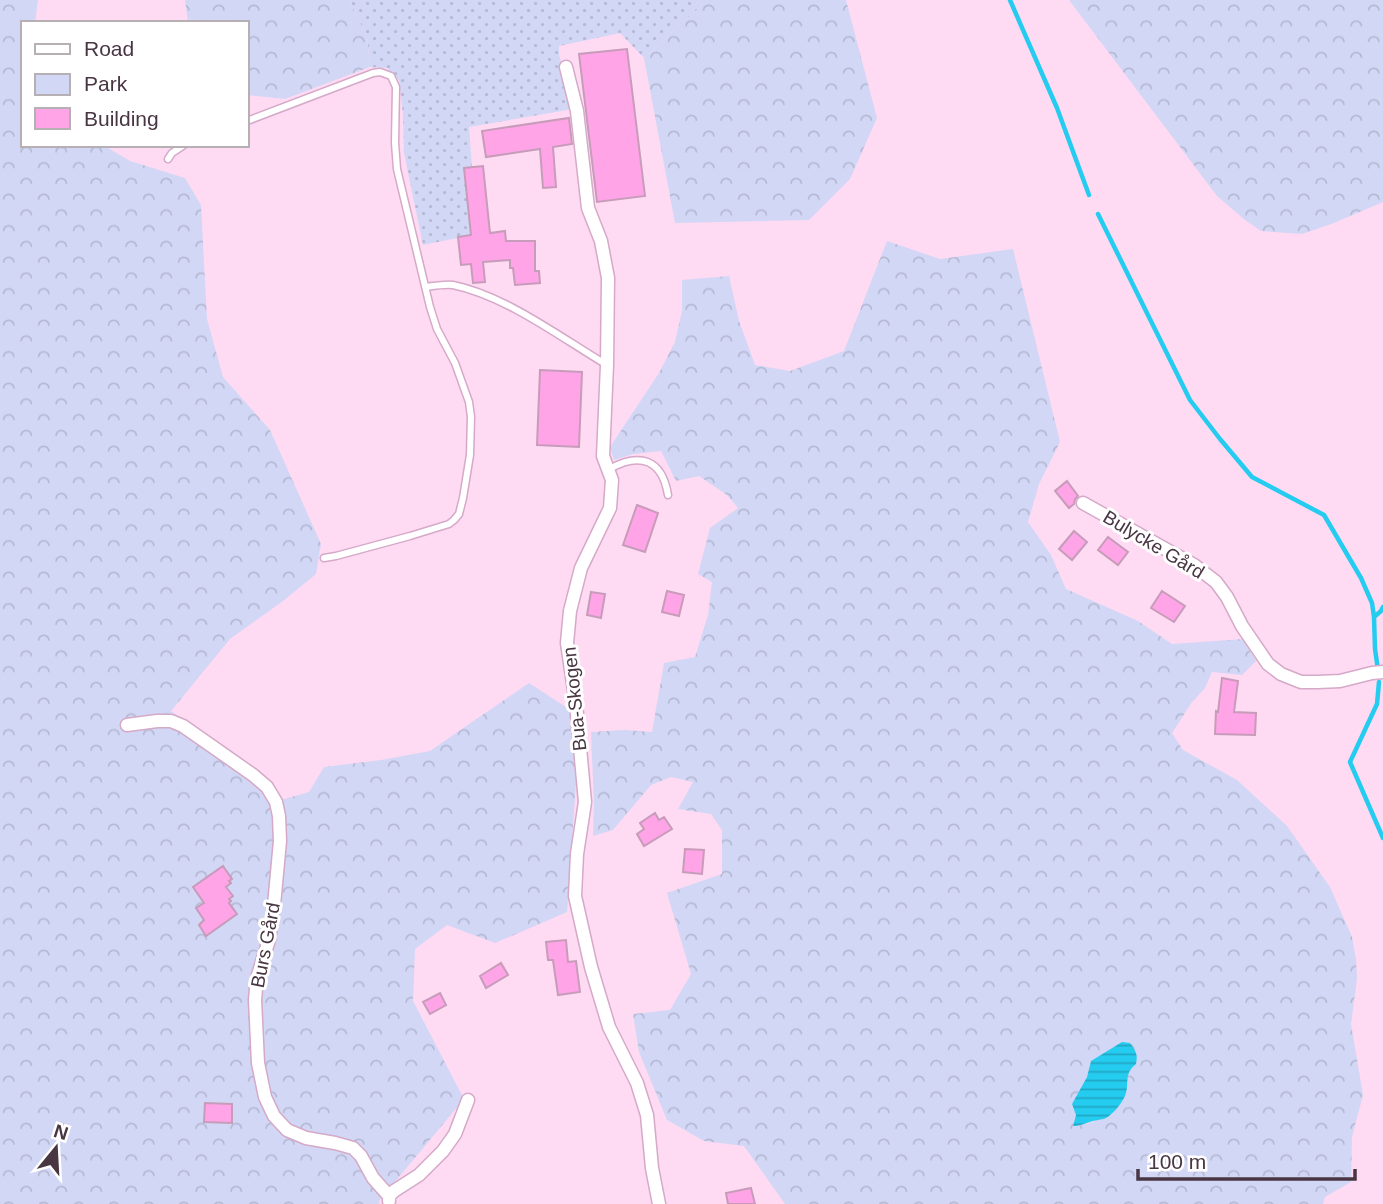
<svg xmlns="http://www.w3.org/2000/svg" width="1383" height="1204" viewBox="0 0 1383 1204" font-family="Arial,sans-serif">
<style>
.green{fill:url(#green-dots)}
.forest{fill:url(#forest-crowns);fill-rule:evenodd}
.water{fill:url(#water-rules)}
.lines{fill:none;stroke-linecap:round;stroke-linejoin:round}
.stream{stroke:#24ccf0;stroke-width:4.5}
.building{fill:#ffa4e6;stroke:#c79cba;stroke-width:2}
.service-casing{stroke:#d5a9c8;stroke-width:9}
.minor-casing{stroke:#d5a9c8;stroke-width:15}
.service{stroke:#fff;stroke-width:6}
.minor{stroke:#fff;stroke-width:12}
.labels{text-anchor:middle;stroke-width:6;stroke-linejoin:round;paint-order:stroke}
.street-label{font-size:19px;fill:#483643;stroke:#fff}
</style>
<defs>
<pattern id="green-dots" width="8" height="8" patternUnits="userSpaceOnUse" patternTransform="scale(1.75)"><rect width="8" height="8" fill="#d1d7f5"/><path d="M2 2h.1M6 6h.1" fill="none" stroke="#b5b9d3" stroke-width="1.8" stroke-linecap="round"/></pattern>
<pattern id="forest-crowns" width="20" height="18" patternUnits="userSpaceOnUse" patternTransform="scale(1.75)"><rect width="20" height="18" fill="#d1d7f5"/><path d="M2 6a3 3 0 1 1 6 0M12 15a3 3 0 1 1 6 0" fill="none" stroke="#b5b9d3"/></pattern>
<pattern id="water-rules" width="6" height="5" patternUnits="userSpaceOnUse" patternTransform="scale(1.75)"><rect width="6" height="5" fill="#24ccf0"/><path d="M0 2.5h6" fill="none" stroke="#21a6c4"/></pattern>
</defs>
<rect width="100%" height="100%" fill="#ffdaf3"/>
<path class="green" d="M349 0H699L702 5 644 58 620 33 559 46V54L573 109 469 127 477 234 423 245 404 153 403 114 399 80 387 68 370 67 367 37Z"/>
<path class="forest" d="M0 0H38L35 23H23V145H103L130 161 185 178 201 205 207 319 223 377 270 430 321 544 316 574 283 601 230 639 171 711 272 786 281 800 309 792 324 767 381 760 430 751 529 683 569 709 577 768 567 912 495 943 447 925 415 949 413 1001 464 1099 379 1201V1204H0Z
M185 0H349L367 37 370 67 285 99 247 95V23H188Z
M699 0H846L877 118 850 179 809 220 675 223 644 58 702 5Z
M1069 0H1383V202L1334 223 1302 234 1261 231 1245 220 1217 196Z
M887 241 940 259 1013 249 1060 442 1039 484 1028 522 1051 555 1066 589 1138 621 1172 644 1243 639 1256 661 1242 675 1212 672 1205 688 1192 702 1172 733 1183 750 1237 780 1287 826 1330 887 1352 937 1356 959 1357 979 1351 1024 1363 1095 1352 1137 1351 1182 1325 1197 1323 1204H785L744 1146 704 1141 667 1120 639 1052 633 1014 670 1010 691 974 667 893 722 874V830L711 814 678 809 693 782 671 777 651 785 613 830 593 836 594 804 591 732 625 730 652 732 664 663 695 657 708 615 712 582 698 574 710 528 738 508 727 495 699 476 676 481 661 451 633 454 614 460 610 447 659 373 675 342 682 311V280L729 276 739 321 755 365 790 371 844 351ZM1137 1058 1136 1064C1129 1069 1126 1078 1126 1087L1104 1119C1094 1120 1083 1127 1073 1126L1076 1114 1072 1104 1087 1077 1091 1061Z"/>
<path class="water" d="M1122 1042 1130 1043C1136 1051 1138 1055 1136 1064 1123 1074 1130 1084 1125 1096 1122 1103 1113 1114 1106 1118 1102 1120 1095 1120 1090 1122 1083 1124 1080 1126 1073 1126L1076 1115 1072 1104 1087 1077 1091 1061Z"/>
<g class="lines">
<path class="stream" d="M1010 0 1057 108 1089 195
M1098 214 1190 400 1220 439 1252 477 1324 515 1361 578 1372 603 1374 617
M1378 670 1375 649 1374 617 1381 611 1383 607
M1379 682 1377 704 1350 762 1383 838"/>
</g>
<path class="building" d="M627 49 645 196 597 202 579 54Z
M569 118 572 144 553 147 556 187 543 188 540 149 486 157 482 131Z
M483 166 490 233 505 231 506 241H535V271H539L540 283 515 285 513 268H510V260L483 262 485 282 473 283 471 264 461 265 458 237 471 235 464 168Z
M540 370 582 372 579 447 537 445Z
M1067 481 1078 496 1075 499 1074 504 1069 508 1055 491Z
M637 505 658 513 645 552 623 545Z
M1074 531 1087 542 1072 560 1059 549Z
M1108 537 1128 552 1118 565 1098 550Z
M667 591 684 595 679 616 662 612Z
M1162 591 1185 606 1174 622 1151 608Z
M591 592 605 594 601 618 587 615Z
M1222 678 1238 681 1234 712 1256 713 1255 735 1215 734 1216 711 1218 712Z
M655 813 659 820 664 817 672 829 644 846 637 834 644 829 640 823Z
M685 849 704 850 702 874 683 872Z
M223 866 232 879 229 881 231 883 226 887 233 896 229 899 231 901 229 903 237 914 206 936 199 925 204 920 196 908 204 903 193 887Z
M566 940 568 962 576 961 580 992 558 995 553 960H548L546 942Z
M501 963 508 975 486 988 480 976Z
M440 993 446 1005 430 1014 423 1002Z
M205 1103 232 1104V1123L204 1122Z
M751 1188 755 1204H728L726 1193Z"/>
<g class="lines">
<defs>
<path id="service" d="M247 121 373 73 380 72 391 76 396 87 395 143 397 169 430 307 437 329 455 363 469 402 471 417 470 455 463 498 459 514 454 520 449 524 410 536 336 556 324 558
M168 159 172 153 184 145
M426 287C434 286 444 284 453 285 506 296 560 337 607 365
M609 469C640 452 662 459 668 495"/>
<path id="minor" d="M566 67 577 111 588 208 601 241 608 278 607 365 603 456 612 480 610 508 581 568 570 611 567 643 576 704 585 802 577 854 575 896 591 967 609 1027 637 1083 647 1115 652 1168 659 1204
M1083 503 1194 565 1216 582 1227 597 1242 626 1268 664 1281 674 1301 682H1318L1340 681 1372 673 1383 672
M127 725 157 721H171L183 726 253 775 267 787 276 802 279 816 280 841 274 905 269 940 257 978 255 1000 258 1063 265 1097 274 1116 287 1130 306 1138 335 1143 353 1148 361 1156 373 1178 389 1196
M389 1201V1196L394 1191 419 1175 443 1151 455 1134 468 1100"/>
</defs>
<use href="#service" class="service-casing"/>
<use href="#minor" class="minor-casing"/>
<use href="#service" class="service"/>
<use href="#minor" class="minor"/>
</g>
<g class="labels">
<g class="street-label">
<text transform="translate(1154 544) rotate(31)" y="7">Bulycke Gård</text>
<text transform="translate(574 699) rotate(-96)" y="7">Bua-Skogen</text>
<text transform="translate(265 945) rotate(-79)" y="7">Burs Gård</text>
</g>
</g>
<rect x="21" y="21" width="228" height="126" fill="#ffffff" stroke="#b6afb4" stroke-width="2"/>
<rect x="35" y="44" width="35" height="10" fill="#ffffff" stroke="#b6afb4" stroke-width="2"/>
<text x="84" y="56" font-size="21" fill="#483643">Road</text>
<rect x="35" y="74" width="35" height="21" fill="#d1d7f5" stroke="#b6afb4" stroke-width="2"/>
<text x="84" y="91" font-size="21" fill="#483643">Park</text>
<rect x="35" y="108" width="35" height="21" fill="#ffa4e6" stroke="#b6afb4" stroke-width="2"/>
<text x="84" y="126" font-size="21" fill="#483643">Building</text>
<g transform="translate(56 1148) rotate(18)" stroke="#ffffff" stroke-width="5" paint-order="stroke">
<path d="M0-5L12 26L0 18L-12 26Z" fill="#483643"/>
<text y="-10" font-size="19" font-weight="bold" text-anchor="middle" fill="#483643">N</text>
</g>
<path d="M1138 1169v10h217v-10" fill="none" stroke="#483643" stroke-width="3.5"/>
<text x="1148" y="1169" font-size="21" fill="#483643" stroke="#ffffff" stroke-width="5" paint-order="stroke">100 m</text>
</svg>
